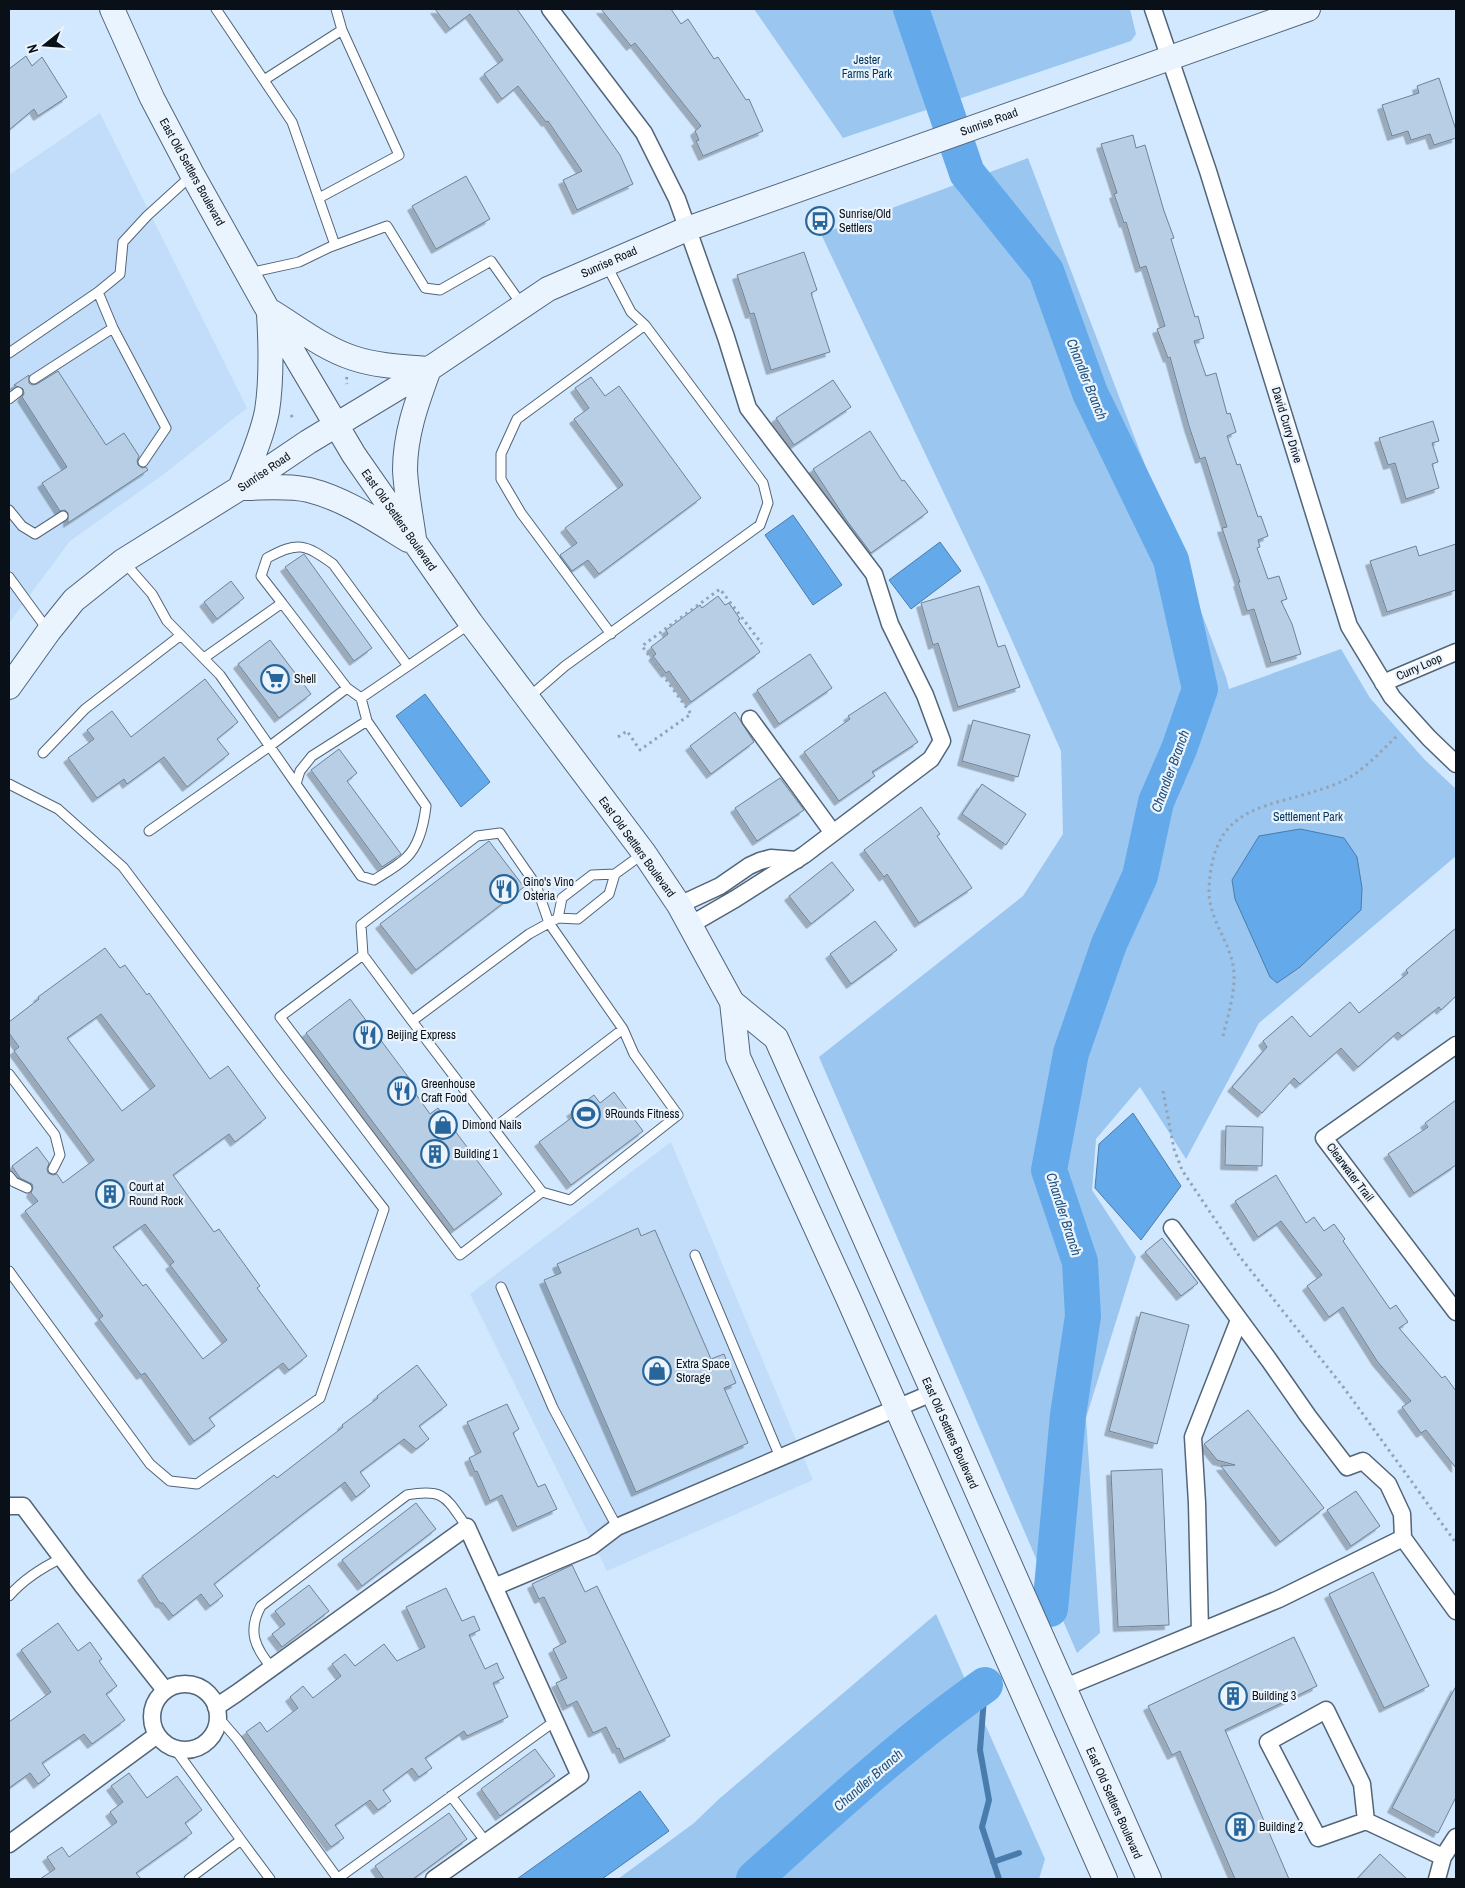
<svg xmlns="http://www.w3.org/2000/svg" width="1465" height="1888" viewBox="0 0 1465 1888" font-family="'Archivo Narrow',sans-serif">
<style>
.built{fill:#c1ddf9}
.green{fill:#9bc6f0}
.water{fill:#64aaeb;stroke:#497cac}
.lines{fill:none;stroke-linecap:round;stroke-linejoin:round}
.stream{stroke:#497cac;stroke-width:6}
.river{stroke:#64aaeb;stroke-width:36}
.building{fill:#b8cee4;stroke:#6e8296;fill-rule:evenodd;filter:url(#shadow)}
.service-casing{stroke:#526579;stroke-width:11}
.minor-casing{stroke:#526579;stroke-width:19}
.secondary-casing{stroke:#526579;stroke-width:26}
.path{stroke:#92a3b5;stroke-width:3;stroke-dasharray:2.5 4;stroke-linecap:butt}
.service{stroke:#fff;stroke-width:9}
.minor{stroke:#fff;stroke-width:16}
.secondary{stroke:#e9f4ff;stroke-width:24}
.labels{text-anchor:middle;stroke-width:4.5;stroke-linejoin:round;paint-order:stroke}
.park-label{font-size:12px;fill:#00355e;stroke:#ebf4fd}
.street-label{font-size:12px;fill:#091018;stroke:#ebf4fd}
.poi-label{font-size:12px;fill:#091018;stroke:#ebf4fd;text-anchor:start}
.water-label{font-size:14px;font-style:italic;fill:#21527d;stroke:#ebf4fd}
</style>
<defs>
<filter id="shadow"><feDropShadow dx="-4.5" dy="4.5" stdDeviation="0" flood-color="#0004"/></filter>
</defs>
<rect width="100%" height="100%" fill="#d2e8ff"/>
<path class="built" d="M100 113 247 408 164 474 70 541 9 623V175Z
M671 1142 813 1480 607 1571 470 1294Z"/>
<path class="green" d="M754 9H1130L1136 34 1131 41 843 138Z
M1028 158 1226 677 1229 689 1341 649 1370 698 1424 759 1456 789V856L1259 1023 1186 1159 1140 1087 1096 1139 1092 1190 1136 1257 1086 1418 1100 1633 1077 1653 819 1057 1023 896 1063 834 1061 751 986 582 821 234Z
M936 1614 1045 1859 1039 1879H618L694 1823 719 1799Z"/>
<path class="water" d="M793 515 842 585 813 605 765 535Z
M940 542 961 571 911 609 889 580Z
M425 694 490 782 461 807 396 716Z
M1300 829 1344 838 1357 857 1362 888 1361 910 1300 967 1277 983 1270 977 1235 899 1232 880 1259 836Z
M1133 1113 1181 1186 1141 1240 1095 1188 1099 1144Z
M640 1791 669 1831 602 1879H517Z"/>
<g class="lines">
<path class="stream" d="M985 1685 980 1750 989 1800 982 1827 999 1879
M993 1862 1019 1853"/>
<path class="river" d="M911 9 967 173 1046 271 1090 393 1171 560 1200 689 1179 749 1156 802 1140 876 1109 944 1071 1053 1049 1170 1080 1262 1083 1316 1068 1415 1050 1609
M754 1879C829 1812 903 1743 985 1685"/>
</g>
<path class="building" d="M435 9H517L620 155 633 184 577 210 563 180 582 171 548 121 546 122 518 86 502 99 484 74 503 60 470 14 450 29Z
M601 9H671L681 24 688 19 714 59 718 57 746 100 749 99 763 131 703 156 696 141 699 140 695 131 701 126 635 43 631 46Z
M26 56 32 66 42 57 67 97 38 116 34 109 9 130V69Z
M1439 78 1456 130V138L1434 145 1430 134 1411 140 1408 131 1392 136 1382 105 1419 93 1417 86Z
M1133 135 1136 148 1145 145 1164 211 1174 238 1171 239 1195 317 1198 316 1204 338 1194 341 1206 376 1216 373 1227 414 1230 413 1236 432 1227 436 1237 465 1240 464 1258 517 1261 516 1268 536 1258 540 1260 547 1257 548 1268 579 1279 576 1287 599 1281 601 1292 624 1301 654 1271 663 1254 609 1247 611 1238 582H1240L1222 528 1227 527 1205 457 1200 459 1189 426 1170 357 1168 358 1157 329 1165 326 1146 266 1140 268 1126 222 1124 223 1114 194 1117 193 1101 144Z
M466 176 490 219 436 249 412 206Z
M804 252 817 290 811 293 830 352 771 370 754 313 750 314 737 275Z
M58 371 106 445 124 433 139 456 137 461 138 465 142 468 146 467 148 470 68 523V513L65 510 60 511 42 483 67 467 22 397 24 394 23 389 14 385 29 375V383L32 385 37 384Z
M591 377 605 396 619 386 701 498 599 574 588 560 572 571 560 555 577 543 565 528 623 485 574 419 589 408 575 388Z
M833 380 851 407 794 445 776 418Z
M1433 421 1439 441 1432 443 1438 462 1432 464 1439 488 1406 499 1395 463 1388 465 1379 438Z
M870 431 902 481 904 480 928 512 871 553 847 521 813 469Z
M1456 544V590L1387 612 1370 561 1416 546 1419 556Z
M304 554 372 648 354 661 285 567Z
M231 581 244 598 217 619 204 602Z
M979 586 998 647 1005 645 1020 687 958 707 938 643 933 645 921 603Z
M718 596 725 605 729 603 740 619 738 620 760 652 691 702 669 671 666 673 653 656 656 654 651 647 668 634 666 630 700 605 702 608Z
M270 640 311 694 279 718 238 664Z
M810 654 832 688 779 724 757 690Z
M205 679 238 722 217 739 229 754 187 787 164 757 127 784 124 779 97 798 68 758 94 739 87 730 112 711 131 737Z
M885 692 918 742 872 772 875 776 839 801 804 752 850 719 848 716Z
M735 712 754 742 711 774 690 746Z
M973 720 1030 735 1018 777 962 761Z
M339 749 357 773 347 781 401 854 382 867 311 770Z
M780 778 804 810 757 841 735 808Z
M982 784 1026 814 1006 845 962 814Z
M921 807 940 834 937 836 972 888 919 923 887 874 884 877 864 850Z
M489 841 524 887 416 970 380 924Z
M832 862 854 890 811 924 789 896Z
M875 921 897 950 851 984 830 954Z
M1456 928V996L1441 1010 1439 1007 1402 1036 1398 1032 1358 1067 1341 1048 1300 1084 1294 1078 1262 1113 1232 1087 1267 1047 1263 1041 1292 1016 1310 1037 1350 1002 1359 1013 1408 973 1406 970Z
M105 948 120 968 125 965 147 995 149 993 210 1079 228 1066 266 1118 235 1142 229 1134 173 1175 214 1232 219 1229 260 1286 257 1288 307 1356 289 1370 283 1363 209 1418 215 1426 194 1441 145 1373 141 1375 99 1319 103 1316 25 1211 38 1201 31 1193 33 1188 32 1184 20 1178 12 1166 37 1147 49 1163 47 1169 48 1173 53 1175 57 1174 63 1183 94 1160 14 1051 19 1047 9 1033V1022L39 999 38 997ZM101 1014 155 1086 122 1111 67 1038ZM145 1224 174 1262 170 1265 227 1340 203 1359 146 1284 143 1286 113 1247Z
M350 999 409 1078 408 1083 430 1114 438 1108 502 1194 454 1230 306 1033Z
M614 1092 643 1131 571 1185 539 1142 574 1116 571 1112 594 1095 600 1103Z
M1456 1100V1165L1414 1193 1388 1154 1428 1127 1425 1123Z
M1226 1126 1263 1127 1262 1166 1225 1165Z
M1276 1175 1306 1223 1314 1217 1324 1231 1334 1224 1345 1239 1343 1241 1390 1309 1396 1305 1408 1322 1399 1328 1442 1378 1445 1376 1456 1391V1468L1426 1430 1421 1433 1402 1407 1411 1401 1377 1361 1343 1307 1329 1317 1307 1286 1322 1275 1281 1221 1258 1237 1235 1201Z
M638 1228 641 1236 655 1230 711 1359 724 1354 736 1383 724 1388 748 1443 636 1492 544 1280 561 1273 557 1264Z
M1162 1238 1198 1283 1181 1296 1145 1252Z
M1141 1312 1189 1325 1157 1444 1109 1431Z
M417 1365 447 1405 419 1426 429 1439 416 1449 404 1439 360 1472 370 1486 356 1497 345 1482 303 1514 214 1584 223 1596 210 1606 201 1594 173 1616 163 1603H160L142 1576 274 1475 277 1478 343 1427 342 1425 378 1398 377 1396Z
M507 1404 519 1429 513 1433 538 1487 545 1484 557 1509 517 1527 502 1495 490 1501 477 1471 475 1472 469 1458 481 1452 467 1422Z
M1248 1410 1324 1508 1280 1542 1221 1466 1235 1465 1217 1460 1204 1444Z
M1162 1469 1169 1625 1118 1627 1111 1471Z
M1356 1491 1380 1526 1351 1546 1327 1510Z
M416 1503 436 1529 362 1586 342 1560Z
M572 1565 585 1592 597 1586 670 1736 624 1759 619 1748 617 1749 606 1727 593 1733 577 1701 567 1706 556 1683 567 1678 553 1649 566 1642 544 1597 539 1599 532 1584Z
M1373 1572 1429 1686 1384 1708 1329 1594Z
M309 1585 329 1611 282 1647 272 1634 285 1624 275 1611Z
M446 1588 462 1621 474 1616 480 1630 469 1635 485 1669 497 1663 500 1671 504 1678 493 1683 508 1717 467 1736 464 1731 425 1758 432 1768 419 1777 412 1768 383 1790 391 1801 378 1810 370 1800 335 1825 344 1838 331 1847 246 1732 260 1722 267 1732 298 1708 290 1697 303 1686 313 1698 341 1676 332 1664 345 1654 355 1666 384 1644 397 1661 425 1647 406 1607Z
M58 1623 78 1651 90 1642 102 1659 99 1661 117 1686 106 1694 125 1720 92 1744 84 1734 42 1763 50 1775 38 1784 30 1773 9 1788V1722L51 1692 21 1650Z
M1294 1637 1317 1686 1225 1730 1289 1879H1235L1180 1751 1172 1755 1148 1706Z
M1456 1686V1797L1438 1833 1392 1808Z
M535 1749 555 1776 500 1816 481 1789Z
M129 1773 147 1798 177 1776 202 1810 185 1823 192 1833 136 1873 141 1879H40L55 1869 47 1857 62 1847 69 1857 117 1822 110 1812 123 1802 111 1786Z
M449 1813 467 1839 413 1879H384L375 1866Z
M1380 1854 1407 1879H1357Z"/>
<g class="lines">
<defs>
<path id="service" d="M216 9 292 122 335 245
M264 80 342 30 336 9
M319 198 399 155 342 30
M249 273 299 262 330 247 387 226 425 288 440 290 491 261 522 305
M98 292 113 328 166 428 143 462
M9 353 98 292 120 274 123 242 147 216 192 175
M34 379 113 328
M9 399 18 392
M9 510 22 526 35 534 63 516
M124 562 152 594 167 621 220 675 296 784
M9 577 47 629
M282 603 261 576 267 558C298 541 305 544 333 564L408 666
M611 634 521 513 501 479V454L517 419 645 325
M204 658 282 603 347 688 361 698 367 721 426 806C424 823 419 845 407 857 398 866 385 873 374 880L361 876 296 784 300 771 312 756 367 721
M361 698 471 623
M528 698 565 666 760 525 768 503 763 483 645 325 631 312 606 264
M43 753 85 709 181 635
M9 784 58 809 123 867 280 1076 384 1209 320 1398 197 1484 170 1481 150 1464 9 1271
M149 831 270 746 347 688
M615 874 609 894 578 919 558 918 562 898 592 875 615 874 644 853
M363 955 361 925 477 836 500 833 536 885 549 923 623 1029 494 1128
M412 1021 542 1192 460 1255 280 1017 363 955 412 1021 529 934 558 918
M9 1074 55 1135 60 1155 53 1169
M9 1176 14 1182 27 1188
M542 1192 570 1200 678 1115 634 1054 623 1029
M695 1255 780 1457
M501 1287 553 1408 617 1527
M9 1596C24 1579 41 1568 62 1558
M272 1668C255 1648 247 1631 261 1606L407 1495C445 1488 446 1498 467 1527
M218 1717 237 1739 338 1879
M175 1749 241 1840 189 1879
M451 1796 486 1842
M241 1840 270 1879
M337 1879 555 1721"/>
<path id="minor" d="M550 9 644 133 677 199 726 337 748 408 874 574 890 624 925 695 942 741 931 759 804 855 735 899 690 925
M1153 9 1208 171 1349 626 1392 697 1429 738 1456 764
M1383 683 1456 652
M750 719 833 833
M679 905 720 886 749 866 760 861 771 858 797 860
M1456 1045 1324 1138 1456 1312
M1172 1228 1269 1360 1308 1416 1347 1467 1363 1461 1388 1484 1402 1514 1403 1538
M9 1506H23L82 1585 165 1690
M494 1587 592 1546 617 1527 932 1393
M1200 1631 1197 1503 1193 1437 1239 1320
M152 1717a33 33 0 1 1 66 0a33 33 0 1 1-66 0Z
M1063 1688 1279 1599 1403 1538 1456 1611
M216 1707 237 1693 467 1527 580 1776 434 1879
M1366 1821 1318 1838 1268 1742 1326 1710 1362 1784 1366 1821 1443 1857
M9 1844 157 1735
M1437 1879 1443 1857 1456 1837"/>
<path id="secondary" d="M112 9 152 98 192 174 268 310 354 455 471 623 644 853 679 905 732 1002 738 1057 848 1298 1105 1879
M272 312C298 328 323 348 353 358 377 366 404 367 429 369 417 402 405 434 405 470 406 493 411 516 414 539
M240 488C263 488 287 485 309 490 345 499 377 521 408 540
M240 488C250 463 262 437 267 411 272 379 271 346 269 314
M9 687 49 631 74 600 123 561 240 488 308 442 429 369 548 289 687 229 1308 9
M732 1002 776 1038 1149 1879"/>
</defs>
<use href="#service" class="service-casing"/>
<use href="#minor" class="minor-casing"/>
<use href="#secondary" class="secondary-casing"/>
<path class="path" d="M347 377 346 381 347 384
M291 415 293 418
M618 737 627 731 640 750 691 714 642 646 720 589 762 644
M1223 1036C1229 1011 1240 980 1230 954 1223 933 1208 913 1209 889 1213 799 1270 810 1336 784 1360 775 1379 753 1398 735
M1163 1091 1174 1149 1182 1170 1240 1257 1344 1388 1456 1543"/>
<use href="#service" class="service"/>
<use href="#minor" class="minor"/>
<use href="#secondary" class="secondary"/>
</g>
<defs>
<symbol id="bus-ring" viewBox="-11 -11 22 22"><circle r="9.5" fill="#ebf4fd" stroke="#27659b" stroke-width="1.5"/><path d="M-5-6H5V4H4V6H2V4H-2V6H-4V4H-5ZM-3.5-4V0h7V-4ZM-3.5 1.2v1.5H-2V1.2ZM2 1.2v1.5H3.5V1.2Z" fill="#27659b"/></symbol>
<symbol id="supermarket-ring" viewBox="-11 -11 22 22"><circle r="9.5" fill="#ebf4fd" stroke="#27659b" stroke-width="1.5"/><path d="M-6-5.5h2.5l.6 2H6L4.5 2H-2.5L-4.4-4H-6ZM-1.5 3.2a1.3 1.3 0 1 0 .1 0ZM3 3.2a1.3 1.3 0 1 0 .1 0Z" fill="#27659b"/></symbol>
<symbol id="restaurant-ring" viewBox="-11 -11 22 22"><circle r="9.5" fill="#ebf4fd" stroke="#27659b" stroke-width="1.5"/><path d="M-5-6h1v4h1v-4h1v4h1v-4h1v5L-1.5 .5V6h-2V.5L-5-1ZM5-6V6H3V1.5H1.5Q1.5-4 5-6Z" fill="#27659b"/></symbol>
<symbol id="stadium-ring" viewBox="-11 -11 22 22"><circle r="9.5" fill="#ebf4fd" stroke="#27659b" stroke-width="1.5"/><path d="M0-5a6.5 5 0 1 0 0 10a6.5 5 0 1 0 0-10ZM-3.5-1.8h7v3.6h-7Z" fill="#27659b"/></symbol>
<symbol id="shop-ring" viewBox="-11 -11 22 22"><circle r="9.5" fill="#ebf4fd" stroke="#27659b" stroke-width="1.5"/><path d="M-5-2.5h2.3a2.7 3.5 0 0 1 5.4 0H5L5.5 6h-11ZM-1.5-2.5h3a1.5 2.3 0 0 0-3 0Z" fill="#27659b"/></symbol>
<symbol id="building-ring" viewBox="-11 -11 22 22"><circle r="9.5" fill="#ebf4fd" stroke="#27659b" stroke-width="1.5"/><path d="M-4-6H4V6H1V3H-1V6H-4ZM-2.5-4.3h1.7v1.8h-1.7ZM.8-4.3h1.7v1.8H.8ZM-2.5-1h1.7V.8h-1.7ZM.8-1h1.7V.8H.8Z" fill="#27659b"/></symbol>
</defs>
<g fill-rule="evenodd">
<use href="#bus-ring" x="804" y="205" width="32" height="32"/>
<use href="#supermarket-ring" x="259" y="663" width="32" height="32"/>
<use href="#restaurant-ring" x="488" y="873" width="32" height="32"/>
<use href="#restaurant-ring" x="352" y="1019" width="32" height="32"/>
<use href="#restaurant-ring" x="386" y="1075" width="32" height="32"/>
<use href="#stadium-ring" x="570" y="1098" width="32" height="32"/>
<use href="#shop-ring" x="427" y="1109" width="32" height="32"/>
<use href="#building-ring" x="419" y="1138" width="32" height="32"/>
<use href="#building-ring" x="94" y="1178" width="32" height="32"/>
<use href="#shop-ring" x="641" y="1355" width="32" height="32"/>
<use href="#building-ring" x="1217" y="1680" width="32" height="32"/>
<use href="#building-ring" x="1224" y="1811" width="32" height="32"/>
</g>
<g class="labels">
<g class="park-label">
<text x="867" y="64">Jester<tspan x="867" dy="14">Farms Park</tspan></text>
<text x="1308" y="821">Settlement Park</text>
</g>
<g class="street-label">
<text transform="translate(989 122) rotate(-20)" y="4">Sunrise Road</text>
<text transform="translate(192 172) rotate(61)" y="4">East Old Settlers Boulevard</text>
<text transform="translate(609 262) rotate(-24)" y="4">Sunrise Road</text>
<text transform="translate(1287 425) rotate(73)" y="4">David Curry Drive</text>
<text transform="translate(264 472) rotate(-34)" y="4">Sunrise Road</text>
<text transform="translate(399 520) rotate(55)" y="4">East Old Settlers Boulevard</text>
<text transform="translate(1419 667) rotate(-24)" y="4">Curry Loop</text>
<text transform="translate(637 847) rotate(54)" y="4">East Old Settlers Boulevard</text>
<text transform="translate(1350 1172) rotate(53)" y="4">Clearwater Trail</text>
<text transform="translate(950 1433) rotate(66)" y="4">East Old Settlers Boulevard</text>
<text transform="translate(1114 1803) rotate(66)" y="4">East Old Settlers Boulevard</text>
</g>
<g class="poi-label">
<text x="839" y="218">Sunrise/Old<tspan x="839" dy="14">Settlers</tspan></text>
<text x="294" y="683">Shell</text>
<text x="523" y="886">Gino's Vino<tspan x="523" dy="14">Osteria</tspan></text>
<text x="387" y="1039">Beijing Express</text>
<text x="421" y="1088">Greenhouse<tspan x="421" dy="14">Craft Food</tspan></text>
<text x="605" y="1118">9Rounds Fitness</text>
<text x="462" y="1129">Dimond Nails</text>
<text x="454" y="1158">Building 1</text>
<text x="129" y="1191">Court at<tspan x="129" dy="14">Round Rock</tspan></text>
<text x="676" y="1368">Extra Space<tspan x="676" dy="14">Storage</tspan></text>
<text x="1252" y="1700">Building 3</text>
<text x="1259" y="1831">Building 2</text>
</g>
<g class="water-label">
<text transform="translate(1087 379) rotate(68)" y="5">Chandler Branch</text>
<text transform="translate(1170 771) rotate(-70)" y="5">Chandler Branch</text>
<text transform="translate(1064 1214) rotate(72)" y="5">Chandler Branch</text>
<text transform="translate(868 1780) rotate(-41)" y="5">Chandler Branch</text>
</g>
</g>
<rect width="1465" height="1888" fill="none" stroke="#091018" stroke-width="20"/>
<g transform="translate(45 45) rotate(253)" stroke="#ebf4fd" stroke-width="4" paint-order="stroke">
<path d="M0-4L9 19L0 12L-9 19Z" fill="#091018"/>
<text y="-8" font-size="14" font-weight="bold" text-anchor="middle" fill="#091018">N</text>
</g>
</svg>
